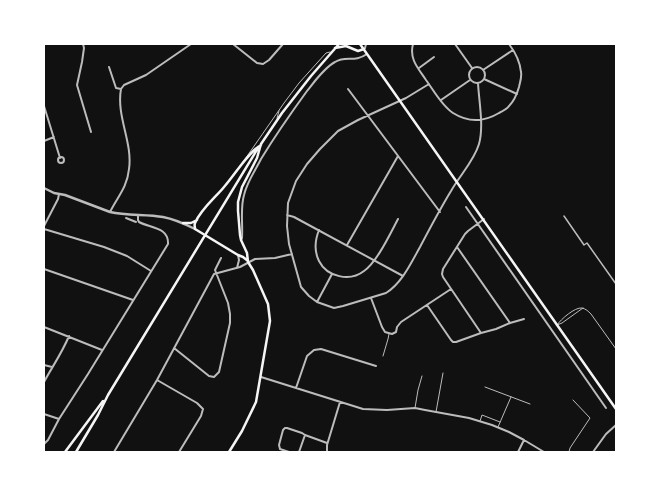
<svg xmlns="http://www.w3.org/2000/svg" width="660" height="496" viewBox="0 0 660 496" font-family="Helvetica,sans-serif">
<style>
.lines{fill:none;stroke-linecap:round;stroke-linejoin:round}
.service{stroke:#bcbcbc;stroke-width:1}
.pedestrian{stroke:#bcbcbc;stroke-width:1.5}
.minor{stroke:#bcbcbc;stroke-width:2}
.tertiary{stroke:#bcbcbc;stroke-width:2.5}
.secondary{stroke:#f5f5f5;stroke-width:2.5}
</style>
<rect width="100%" height="100%" fill="#111"/>
<g class="lines">
<path class="service" d="M277 118 279 111
M243 162 284 103 299 83 326 53 330 52
M557 325C561 319 575 307 582 308 586 309 588 311 591 314L616 349
M557 325 562 323 583 308
M383 356 388 339 389 334
M485 387 530 404
M415 408 418 390 422 376
M436 412 443 373
M480 421 482 415 500 422
M498 427 511 397
M569 452 570 448 590 418 573 400"/>
<path class="pedestrian" d="M564 216 584 245 587 243 616 284"/>
<path class="minor" d="M83 44 84 48 82 62 77 85 91 132
M233 44 257 63 263 64 269 60 283 44
M413 44C409 59 418 68 426 80 434 91 442 106 453 113 469 123 484 122 499 113 503 111 507 109 509 106 514 101 517 94 519 87 520 82 522 77 521 72 520 61 515 52 509 44
M455 44 472 68
M364 49 365 48 366 44
M469 75a8 8 0 1 1 16 0a8 8 0 1 1-16 0Z
M109 67 116 88 121 89C116 116 133 143 129 169 127 188 118 196 110 212
M419 68 434 57
M483 70 513 50
M484 79 517 94
M429 84 406 98 358 120 338 131 320 149 307 164 296 181 288 203 287 226 289 244 301 287 309 296 317 302 334 308 343 306 386 293C402 283 411 263 420 247 430 228 440 209 451 191 460 175 474 161 479 144 484 126 479 102 478 83
M121 89 124 85 146 75 191 44
M348 89 440 212
M441 100 470 80
M44 106 60 158
M44 141 54 137
M58 160a3 3 0 1 1 6 0a3 3 0 1 1-6 0Z
M466 207 606 408
M287 215 294 217 403 276
M126 218 136 222
M44 226 58 199 59 194
M44 229 104 247 127 256 151 271
M319 230C315 240 314 251 319 261 327 277 350 282 364 271 377 262 390 234 398 219
M241 240 242 238C243 223 240 209 244 195 247 182 255 171 261 159 275 136 291 113 307 91 315 81 324 68 335 62 346 55 354 63 367 54
M347 245 398 156
M457 247 510 323
M237 268 239 260 238 255
M44 269 133 300
M371 298 382 327 385 332 392 334 396 332 397 327 401 322 451 289
M317 302 332 274
M427 305 451 340 453 342H456L481 333 496 329 510 323 524 319
M44 327 102 350
M481 333 443 277 442 274 443 269 465 234 468 231 484 219
M174 348 209 376 214 377 219 372 230 323V314L228 303 215 270 221 258
M44 365 52 367
M261 377 363 409 387 410 415 408 425 410 469 418 492 425 509 432 524 440 544 452
M157 380 197 403 203 409 201 416 179 452
M44 382C52 367 62 353 69 336
M296 388 307 356 314 350 321 349 376 366
M44 414 59 419
M44 444 48 440 59 419 88 374 168 244C169 227 150 228 139 222L138 220V215
M114 452 157 380 214 274 240 267 255 259 275 258 292 254
M289 452 280 449 279 445 283 430 285 428H287L302 433 305 435 327 443
M299 452 305 435
M327 452V445L340 402
M518 452 524 440
M593 452 606 434 616 425"/>
<path class="tertiary" d="M44 188 54 193 65 195 110 212C127 216 146 214 163 217 174 219 185 224 195 229"/>
<path class="secondary" d="M360 44 616 409
M335 48 346 46 358 51 364 49
M183 223H191L197 220
M248 261 243 257 238 255 195 229C195 226 194 226 195 223 201 209 215 198 224 187 234 176 249 151 261 145
M65 452 103 401
M76 452 98 415 108 395 258 148
M229 452 242 431 256 402 270 321 268 304 253 270 248 262 247 253 241 240 240 235 238 211V202L242 187 257 158 261 144 282 113 311 76 339 44"/>
</g>
<rect width="660" height="496" fill="none" stroke="#ffffff" stroke-width="90"/>
</svg>
